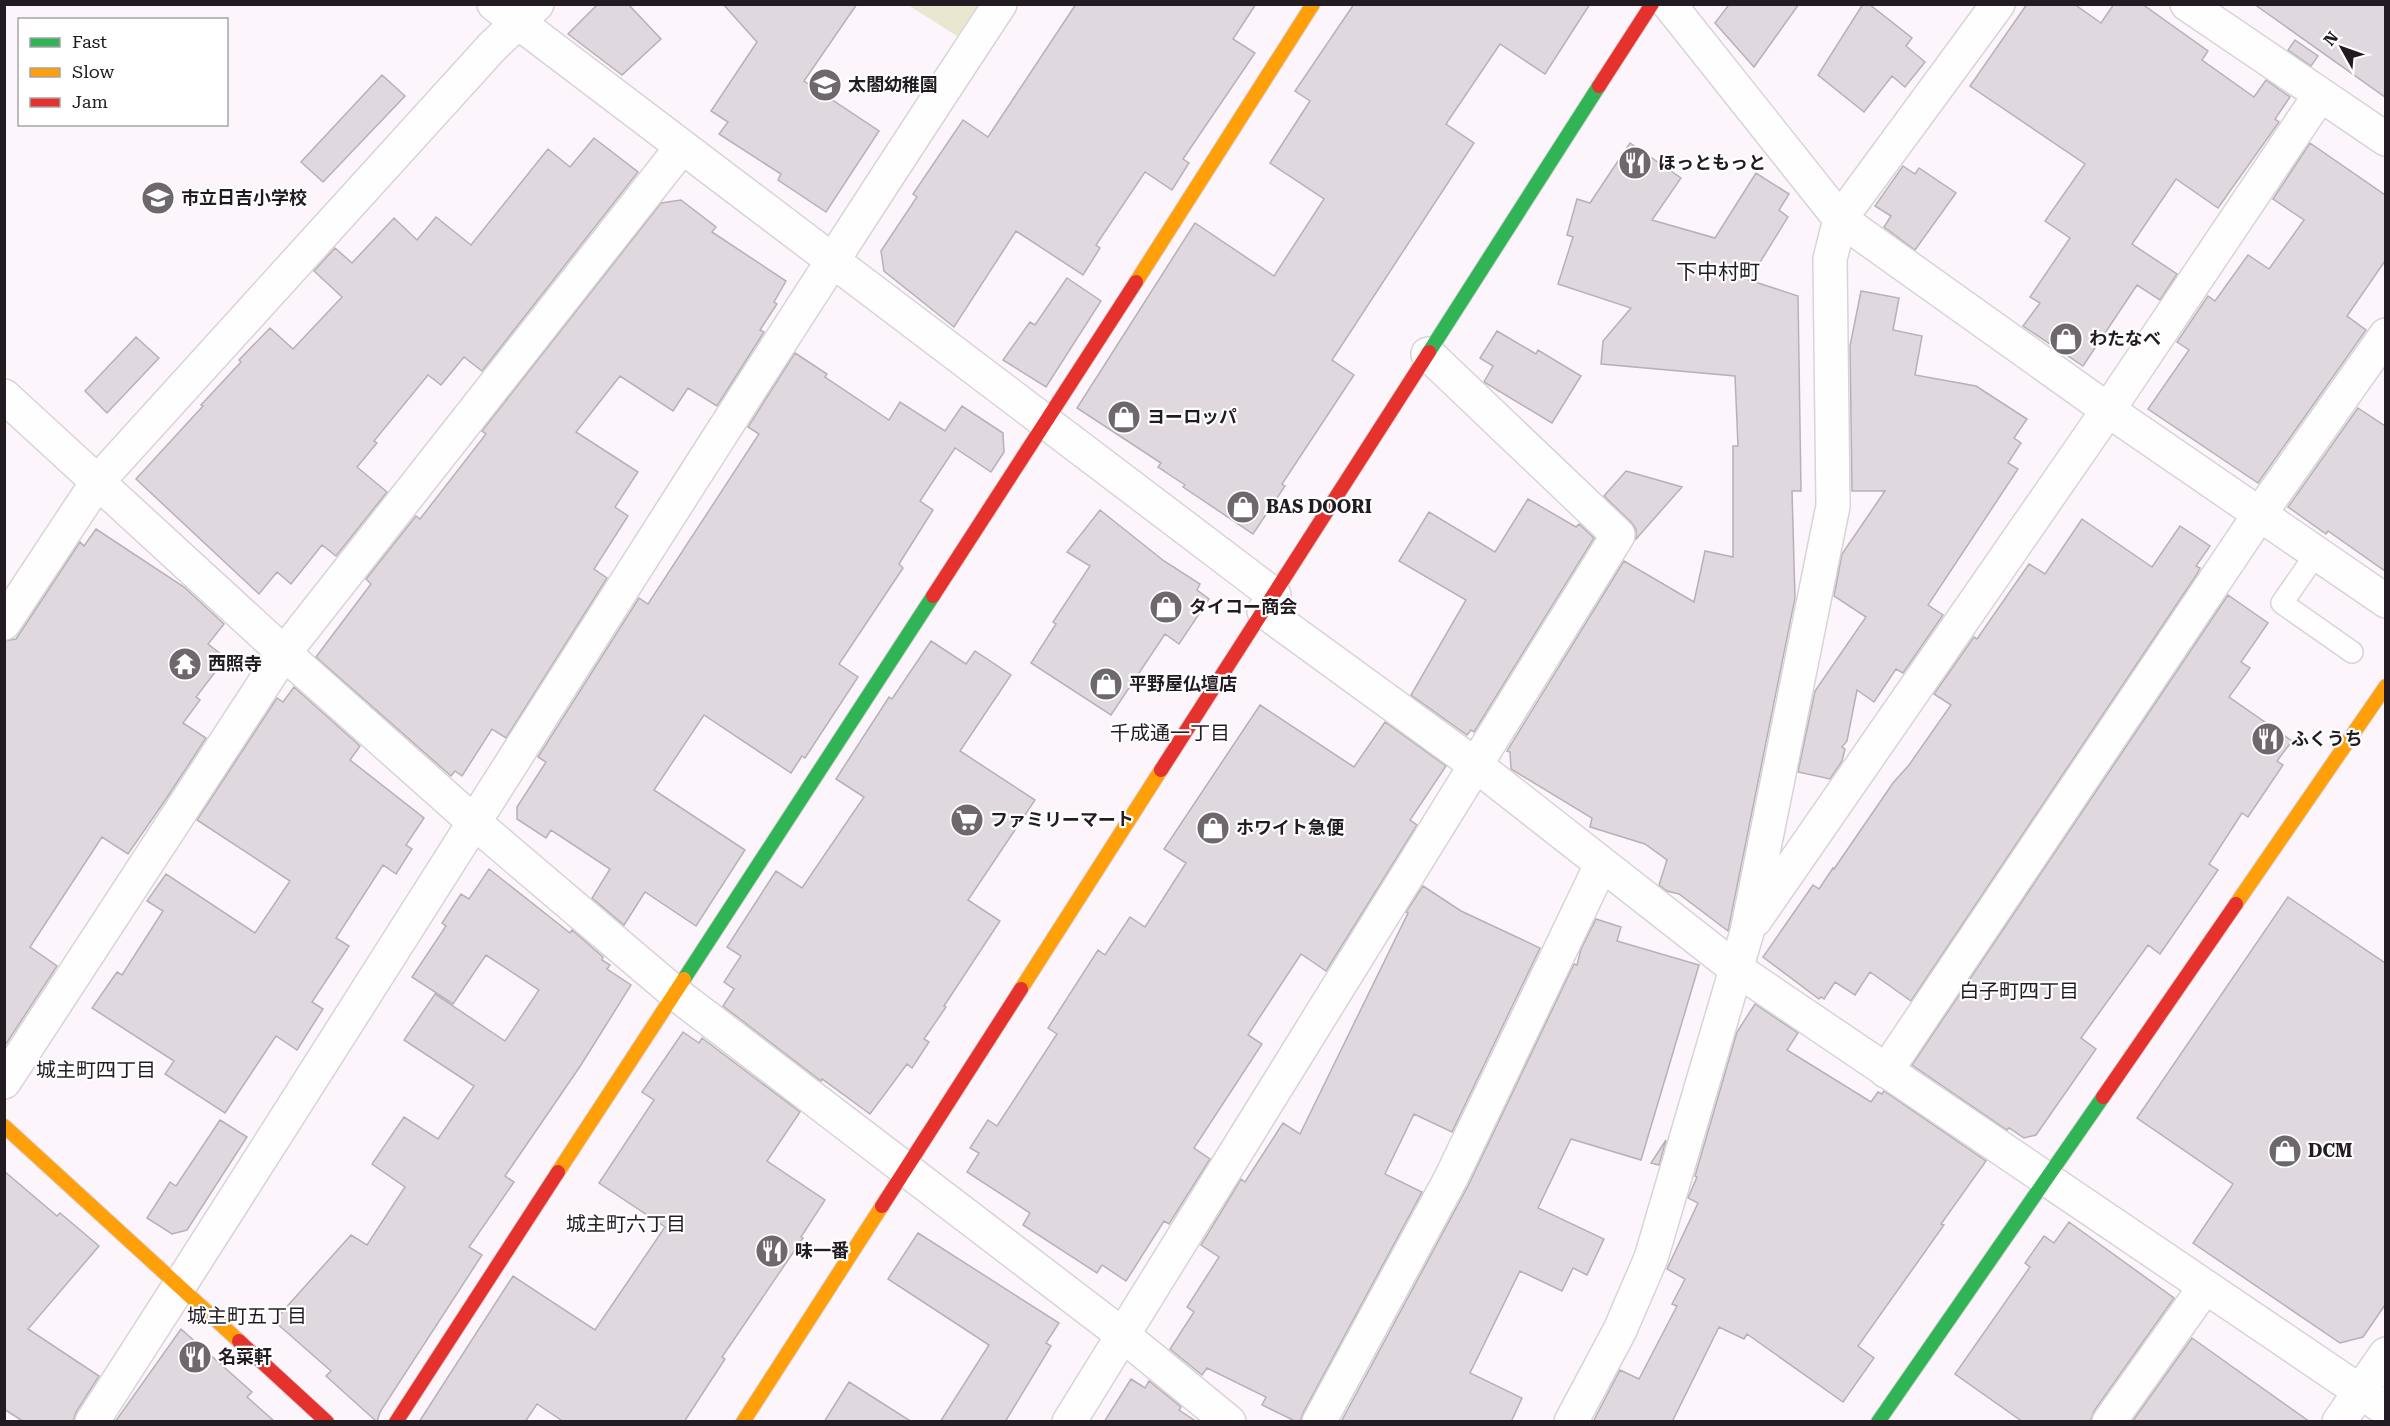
<svg xmlns="http://www.w3.org/2000/svg" width="2390" height="1426" viewBox="0 0 2390 1426" font-family="'Roboto Serif','Noto Sans JP',serif">
<style>
.green{fill:#e8e7cf}
.building{fill:#dfd9df;stroke:#b6b1b6;stroke-width:1.5}
.lines{fill:none;stroke-linecap:round;stroke-linejoin:round}
.lane-casing{stroke:#d9d3d8;stroke-width:24}
.street-casing{stroke:#d9d3d8;stroke-width:36}
.fast-casing{stroke:#d9d3d8;stroke-width:16}
.slow-casing{stroke:#d9d3d8;stroke-width:16}
.jam-casing{stroke:#d9d3d8;stroke-width:16}
.lane{stroke:#fffeff;stroke-width:21}
.street{stroke:#fffeff;stroke-width:33}
.fast{stroke:#30b455;stroke-width:14}
.slow{stroke:#ff9f0a;stroke-width:14}
.jam{stroke:#e5322d;stroke-width:14}
.labels{text-anchor:middle;stroke-width:4.5;stroke-linejoin:round;paint-order:stroke}
.poi-label{font-size:18px;font-weight:bold;fill:#221c22;stroke:#fff;text-anchor:start}
.neighbourhood-label{font-size:20px;fill:#221c22;stroke:#fff}
.quarter-label{font-size:21px;fill:#221c22;stroke:#fff}
</style>
<rect width="100%" height="100%" fill="#fcf6fc"/>
<path class="green" d="M908 5H978L957 36Z"/>
<path class="building" d="M598 4H628L661 39 622 75 568 34Z
M723 4H857L804 81 879 131 826 212 778 180 781 174 719 134 728 122 711 111 757 42Z
M1076 4H1256L1233 39 1255 53 1183 159 1189 163 1172 190 1145 172 1096 245 1100 248 1083 275 1016 231 954 327 884 271 881 251 917 197 913 194 963 120 988 137Z
M1354 4H1590L1545 74 1500 44 1446 124 1474 143 1332 360 1354 375 1282 484 1285 486 1253 534 1183 487 1185 485 1158 467 1161 463 1077 408 1195 223 1274 276 1324 199 1270 163 1310 101 1295 91Z
M1727 4H1799L1754 67 1715 23 1728 6Z
M1863 4H1869L1912 38 1906 46 1925 62 1905 87 1892 76 1864 112 1818 75Z
M2027 4H2074L2101 23 2114 4H2142L2208 51 2202 60 2254 97 2266 80 2290 97 2275 119 2279 122 2218 208 2176 179 2132 244 2177 274 2160 300 2137 285 2083 366 2023 326 2040 303 2030 297 2070 238 2045 221 2085 164 1970 86Z
M2254 4H2385V97Z
M2295 40 2318 56 2311 66 2288 50Z
M382 75 405 96 323 182 301 162Z
M594 138 638 172 482 371 464 357 441 385 428 375 374 441 377 443 357 467 387 492 336 556 322 545 291 584 277 572 259 594 136 479 203 406 201 405 241 362 239 360 270 328 293 349 342 297 314 271 335 248 352 263 394 218 417 240 436 217 471 245 548 149 570 167Z
M1630 143 1681 178 1652 220 1715 238 1756 173 1789 194 1779 210 1788 217 1749 280 1798 296 1801 491H1792L1795 598 1728 931 1679 894 1667 891 1659 885 1667 860 1645 844 1590 827 1592 818 1511 769 1510 752 1507 751 1624 561 1694 602 1705 551 1733 557V446H1738L1735 376 1601 364 1603 341 1631 308 1558 284 1573 237 1567 235 1577 199 1590 203Z
M2310 143 2385 195V261L2347 316 2366 330 2258 483 2148 409 2189 350 2177 342 2208 296 2215 301 2248 255 2269 269 2304 220 2273 199Z
M1903 166 1915 174 1919 168 1956 193 1915 250 1884 227 1891 216 1875 206Z
M681 200 716 227 712 232 786 281 774 302 777 304 760 330 764 332 717 406 688 388 673 411 620 376 576 432 638 472 615 507 628 516 594 569 607 578 506 738 492 729 462 776 455 771 451 776 316 657 371 584 366 579 416 516 420 519 486 434 482 431 661 203Z
M1067 278 1101 301 1046 387 1003 360 1030 322 1035 325Z
M1861 291 1899 298 1893 330 1922 336 1915 375 1976 386 2027 419 2014 438 2021 443 2008 463 2018 469 1928 605 1943 615 1903 673 1896 669 1874 702 1857 690 1847 741 1842 747 1845 749 1842 761 1830 779 1798 772 1815 691 1866 617 1834 596 1842 554 1885 491H1852L1850 346Z
M1497 331 1536 354 1538 350 1581 376 1552 423 1484 382 1493 366 1480 358Z
M136 337 159 358 107 413 85 391Z
M795 353 827 374 825 377 889 420 900 402 945 431 962 406 1003 433 1004 452 991 472 955 448 920 501 933 510 899 564 903 568 839 664 858 677 805 758 802 756 791 773 704 715 654 790 745 850 696 926 645 892 624 925 592 898 610 869 551 830 546 838 517 819V807L546 762 538 757 639 598 648 604 759 434 748 427Z
M2358 408 2385 426V571L2328 531 2326 534 2288 507Z
M1626 471 1682 487 1636 539V529L1631 522 1604 496Z
M1528 499 1576 527 1579 524 1594 538 1474 732 1471 730 1467 735 1411 695 1466 600 1399 561 1429 512 1495 552Z
M1100 510 1164 561 1200 584 1197 590 1209 599 1179 644 1165 634 1111 715 1031 663 1056 624 1053 622 1090 566 1067 552Z
M2082 519 2152 567 2180 526 2210 546 2196 566 2200 568 2197 574 1911 1001 1870 972 1855 995 1835 982 1824 999 1821 997 1819 999 1763 957 1813 885 1819 889 1833 868 1834 869 1893 783 1909 765 1951 705 1934 694 1974 637 1977 639 2029 564 2045 574Z
M96 529 184 587 224 624 208 644 226 658 196 697 200 700 183 723 206 738 166 799 128 854 102 837 30 947 57 966 4 1047V641L16 639 80 542 84 546Z
M2228 595 2268 623 2241 662 2250 668 2229 697 2292 741 2277 761 2283 765 2248 817 2242 813 2209 864 2218 870 2160 954 2148 945 2081 1038 2096 1049 2036 1135 2024 1138 2009 1128 2007 1130 1912 1065Z
M931 641 966 664 975 651 1011 675 960 751 1035 800 968 900 1000 921 944 1006 946 1007 924 1039 929 1042 912 1068 907 1064 870 1114 822 1079 821 1081 723 1006 734 989 724 982 741 956 727 947 776 871 802 888 864 797 836 779 889 697 892 699Z
M294 687 360 746 350 760 424 818 406 845 412 849 396 874 383 865 336 938 349 946 312 1002 323 1009 297 1050 276 1036 225 1113 165 1074 174 1061 92 1008 117 972 122 975 163 911 147 901 166 874 255 933 290 881 197 820 277 698 283 702Z
M1260 705 1354 767 1385 722 1446 766 1410 820 1417 825 1326 971 1301 954 1248 1035 1262 1044 1194 1148 1210 1159 1169 1224 1164 1221 1126 1281 1102 1265 1097 1273 1023 1225 1030 1213 967 1172 979 1153 970 1148 988 1120 997 1126 1057 1034 1048 1028 1098 950 1105 955 1130 917 1145 927 1186 863 1164 849Z
M489 869 570 933 572 930 603 957 602 960 610 965 607 969 631 985 581 1065 505 1176 514 1182 469 1247 482 1255 380 1412 377 1422 326 1376 331 1371 274 1321 351 1235 367 1245 405 1187 372 1164 404 1117 438 1139 474 1086 404 1040 435 994 505 1041 539 990 486 955 453 1004 412 977 446 926 442 923 461 894 469 899Z
M1423 886 1461 911 1540 948 1452 1132 1414 1114 1385 1174 1422 1192 1303 1413 1300 1422H1297L1262 1405 1266 1397 1207 1368 1202 1375 1170 1349 1194 1312 1187 1307 1219 1257 1201 1245 1241 1179 1245 1182 1283 1123 1300 1134 1408 913 1406 912Z
M2288 897 2385 963V1305L2363 1337 2340 1343 2193 1243 2233 1184 2137 1118Z
M1596 919 1621 927 1617 941 1699 965 1641 1160 1571 1139 1538 1208 1604 1239 1587 1275 1573 1268 1562 1291 1520 1271 1470 1373 1522 1398 1511 1422H1341L1468 1186 1574 964 1577 965 1581 949Z
M1755 1004 1798 1033 1787 1050 1871 1102 1878 1092 1882 1094 1884 1091 1986 1161 1941 1224 1944 1225 1858 1346 1874 1358 1843 1402 1747 1334 1744 1339 1719 1327 1672 1422H1593L1620 1370 1639 1379 1677 1306 1672 1304 1685 1279 1667 1269 1698 1203 1688 1198 1697 1177 1695 1176 1737 1032Z
M683 1032 699 1043 702 1038 800 1112 767 1161 825 1200 801 1237 803 1238 722 1357 725 1359 708 1385 684 1422H564L537 1404 525 1422H419L513 1276 595 1330 665 1227 599 1183 654 1100 642 1092Z
M220 1120 247 1137 187 1230 172 1234 147 1218 170 1182 176 1186Z
M1666 1140 1659 1165 1651 1163Z
M4 1171 57 1216 60 1213 99 1246 28 1329 99 1376 76 1412 73 1422H24L4 1409Z
M2069 1222 2174 1298 2094 1411 2090 1422H2023L1955 1374 2030 1267 2025 1263 2044 1236 2054 1243Z
M918 1233 1059 1323 1046 1343 1051 1346 1005 1422H940L989 1345 888 1279Z
M181 1329 252 1392 247 1397 275 1422H115Z
M2192 1338 2310 1422H2132Z
M1131 1379 1145 1388 1149 1381 1181 1407 1179 1410 1197 1422H1104Z
M849 1382 912 1422H824Z"/>
<g class="lines">
<defs>
<path id="lane" d="M2316 554 2282 603 2352 652"/>
<path id="street" d="M494 4 1274 595
M1669 4 1840 219 2108 410 2386 601
M2187 4 2386 139
M4 396 284 653 475 823 675 993 1124 1336 1229 1422
M1264 611 1477 766 1735 968 2386 1409
M4 623 98 481 492 47 537 4
M1755 920 2108 410 2320 95
M1886 1071 2259 515 2386 335
M4 1082 284 653 682 147
M92 1422C396 950 691 473 1000 4
M1069 1422 1618 535 1428 354
M1319 1422 1451 1178 1601 865
M1571 1422 1620 1330 1651 1258 1747 932 1833 506 1830 259 1840 219 1998 4
M2109 1422 2205 1287
M2339 1422 2386 1354"/>
<path id="fast" d="M1429 352 1599 86
M684 979 933 596
M1878 1422 2103 1097"/>
<path id="slow" d="M1136 282 1313 4
M2236 904 2386 686
M1021 989 1161 770
M4 1126 239 1341
M558 1172 684 979
M743 1422 882 1206"/>
<path id="jam" d="M1599 86 1652 4
M933 596 1136 282
M1161 770 1429 352
M2103 1097 2236 904
M882 1206 1021 989
M239 1341 327 1422
M396 1422 558 1172"/>
</defs>
<use href="#lane" class="lane-casing"/>
<use href="#street" class="street-casing"/>
<use href="#fast" class="fast-casing"/>
<use href="#slow" class="slow-casing"/>
<use href="#jam" class="jam-casing"/>
<use href="#lane" class="lane"/>
<use href="#street" class="street"/>
<use href="#fast" class="fast"/>
<use href="#slow" class="slow"/>
<use href="#jam" class="jam"/>
</g>
<defs>
<symbol id="school-disc" viewBox="-11 -11 22 22"><circle r="9.5" fill="#6e686e" stroke="#fff"/><path d="M0-5L7-2L0 1L-7-2ZM-4 1L0 2.5L4 1V4Q0 6-4 4Z" fill="#fff"/></symbol>
<symbol id="restaurant-disc" viewBox="-11 -11 22 22"><circle r="9.5" fill="#6e686e" stroke="#fff"/><path d="M-5-6h1v4h1v-4h1v4h1v-4h1v5L-1.5 .5V6h-2V.5L-5-1ZM5-6V6H3V1.5H1.5Q1.5-4 5-6Z" fill="#fff"/></symbol>
<symbol id="shop-disc" viewBox="-11 -11 22 22"><circle r="9.5" fill="#6e686e" stroke="#fff"/><path d="M-5-2.5h2.3a2.7 3.5 0 0 1 5.4 0H5L5.5 6h-11ZM-1.5-2.5h3a1.5 2.3 0 0 0-3 0Z" fill="#fff"/></symbol>
<symbol id="temple-disc" viewBox="-11 -11 22 22"><circle r="9.5" fill="#6e686e" stroke="#fff"/><path d="M0-6L5-2H3V0L6.5 2.5H4V6H1.5V3h-3V6H-4V2.5H-6.5L-3 0V-2H-5Z" fill="#fff"/></symbol>
<symbol id="supermarket-disc" viewBox="-11 -11 22 22"><circle r="9.5" fill="#6e686e" stroke="#fff"/><path d="M-6-5.5h2.5l.6 2H6L4.5 2H-2.5L-4.4-4H-6ZM-1.5 3.2a1.3 1.3 0 1 0 .1 0ZM3 3.2a1.3 1.3 0 1 0 .1 0Z" fill="#fff"/></symbol>
</defs>
<g fill-rule="evenodd">
<use href="#school-disc" x="806" y="66" width="38" height="38"/>
<use href="#restaurant-disc" x="1616" y="144" width="38" height="38"/>
<use href="#school-disc" x="139" y="179" width="38" height="38"/>
<use href="#shop-disc" x="2047" y="320" width="38" height="38"/>
<use href="#shop-disc" x="1105" y="398" width="38" height="38"/>
<use href="#shop-disc" x="1224" y="488" width="38" height="38"/>
<use href="#shop-disc" x="1147" y="588" width="38" height="38"/>
<use href="#temple-disc" x="166" y="645" width="38" height="38"/>
<use href="#shop-disc" x="1087" y="665" width="38" height="38"/>
<use href="#restaurant-disc" x="2249" y="720" width="38" height="38"/>
<use href="#supermarket-disc" x="948" y="801" width="38" height="38"/>
<use href="#shop-disc" x="1194" y="809" width="38" height="38"/>
<use href="#shop-disc" x="2266" y="1132" width="38" height="38"/>
<use href="#restaurant-disc" x="753" y="1232" width="38" height="38"/>
<use href="#restaurant-disc" x="176" y="1338" width="38" height="38"/>
</g>
<g class="labels">
<g class="poi-label">
<text x="848" y="91">太閤幼稚園</text>
<text x="1658" y="169">ほっともっと</text>
<text x="181" y="204">市立日吉小学校</text>
<text x="2089" y="345">わたなべ</text>
<text x="1147" y="423">ヨーロッパ</text>
<text x="1266" y="513">BAS DOORI</text>
<text x="1189" y="613">タイコー商会</text>
<text x="208" y="670">西照寺</text>
<text x="1129" y="690">平野屋仏壇店</text>
<text x="2291" y="745">ふくうち</text>
<text x="990" y="826">ファミリーマート</text>
<text x="1236" y="834">ホワイト急便</text>
<text x="2308" y="1157">DCM</text>
<text x="795" y="1257">味一番</text>
<text x="218" y="1363">名菜軒</text>
</g>
<g class="neighbourhood-label">
<text x="1170" y="740">千成通一丁目</text>
<text x="2019" y="998">白子町四丁目</text>
<text x="96" y="1077">城主町四丁目</text>
<text x="626" y="1231">城主町六丁目</text>
<text x="247" y="1323">城主町五丁目</text>
</g>
<g class="quarter-label">
<text x="1718" y="279">下中村町</text>
</g>
</g>
<rect width="2390" height="1426" fill="none" stroke="#221c22" stroke-width="12"/>
<rect x="18" y="18" width="210" height="108" fill="#ffffff" stroke="#a7a4a7" stroke-width="1.5"/>
<rect x="30" y="38" width="30" height="9" fill="#30b455" stroke="#a7a4a7" stroke-width="1.5"/>
<text x="72" y="48" font-size="18" fill="#221c22">Fast</text>
<rect x="30" y="68" width="30" height="9" fill="#ff9f0a" stroke="#a7a4a7" stroke-width="1.5"/>
<text x="72" y="78" font-size="18" fill="#221c22">Slow</text>
<rect x="30" y="98" width="30" height="9" fill="#e5322d" stroke="#a7a4a7" stroke-width="1.5"/>
<text x="72" y="108" font-size="18" fill="#221c22">Jam</text>
<g transform="translate(2342 48) rotate(310)" stroke="#ffffff" stroke-width="4.5" paint-order="stroke">
<path d="M0-4.5L10 22L0 15L-10 22Z" fill="#221c22"/>
<text y="-9" font-size="16" font-weight="bold" text-anchor="middle" fill="#221c22">N</text>
</g>
</svg>
